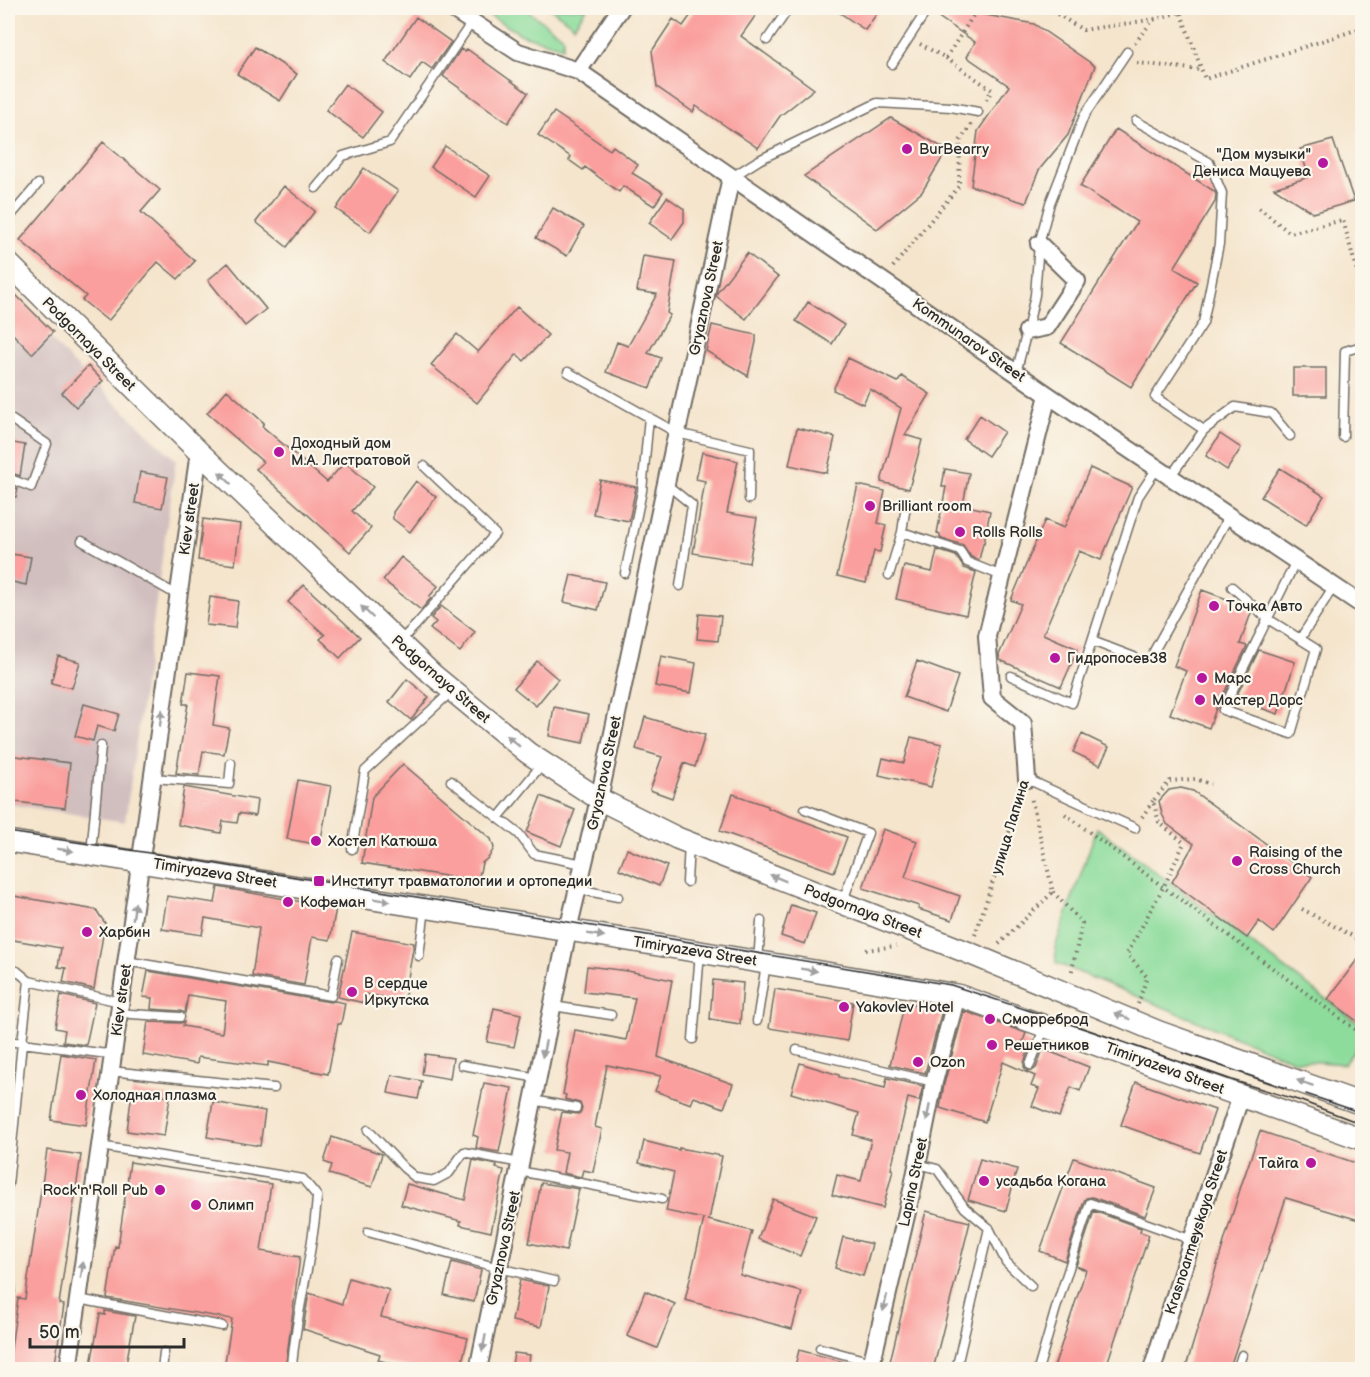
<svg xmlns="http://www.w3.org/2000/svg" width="1370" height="1377" viewBox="0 0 1370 1377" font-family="'Balsamiq Sans',sans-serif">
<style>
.industrial{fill:#d1bfbf}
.green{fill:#8ddc9c;stroke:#5c8464;stroke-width:1.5}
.building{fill:#fa9f9d}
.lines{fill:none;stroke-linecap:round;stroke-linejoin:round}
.service-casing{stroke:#726c64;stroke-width:11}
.minor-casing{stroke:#726c64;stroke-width:20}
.tertiary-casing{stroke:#726c64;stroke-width:24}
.path{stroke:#726c64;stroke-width:4;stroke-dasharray:1.5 4.5;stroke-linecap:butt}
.service{stroke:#fff;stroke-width:8}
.minor{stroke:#fff;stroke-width:16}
.tertiary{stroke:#fff;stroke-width:21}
.tram{stroke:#2b2b2b;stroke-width:1.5}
.oneway{fill:#a0a0a0}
.poi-dot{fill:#b5179e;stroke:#fbf7ec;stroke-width:2}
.labels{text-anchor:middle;stroke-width:4.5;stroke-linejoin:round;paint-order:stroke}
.poi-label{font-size:15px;fill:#2b2b2b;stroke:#fbf7ec;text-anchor:start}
.street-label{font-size:15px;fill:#2b2b2b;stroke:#fbf7ec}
</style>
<rect width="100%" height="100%" fill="#fbf7ec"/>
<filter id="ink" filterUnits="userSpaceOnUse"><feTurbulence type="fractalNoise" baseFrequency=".0167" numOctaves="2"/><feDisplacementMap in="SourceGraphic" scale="12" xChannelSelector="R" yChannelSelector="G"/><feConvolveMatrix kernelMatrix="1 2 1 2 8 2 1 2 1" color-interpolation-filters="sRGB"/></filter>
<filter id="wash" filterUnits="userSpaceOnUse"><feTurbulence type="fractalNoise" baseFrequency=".008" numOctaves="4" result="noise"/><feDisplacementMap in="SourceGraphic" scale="24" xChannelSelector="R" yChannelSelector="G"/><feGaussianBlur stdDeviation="1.35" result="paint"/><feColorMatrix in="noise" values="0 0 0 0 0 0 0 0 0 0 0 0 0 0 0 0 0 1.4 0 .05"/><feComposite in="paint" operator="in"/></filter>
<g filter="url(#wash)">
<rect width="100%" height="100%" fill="#f5e5cd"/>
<path class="industrial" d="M8 293 72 362 176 460 125 822 8 804Z"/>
<path class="green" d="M477 8H524L563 37V47L522 35Z
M550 8H587L574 26Z
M1097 828 1362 1026V1040L1344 1064 1292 1060 1056 963 1055 947Z"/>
<g id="blocks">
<path class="building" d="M696 8H761L741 36 814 89 780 116 758 148 696 106 693 112 657 87 652 51 673 19 683 26Z
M833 8H881L865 30Z
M928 8H966L964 11 1034 24 1095 66 1068 135 1039 170 1026 203 971 186 978 131 1009 86 967 57 975 42 931 12Z
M416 17 451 42 432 69 422 62 410 80 385 62Z
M255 47 297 74 280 101 237 74Z
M461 49 465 52 467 49 528 93 508 123 443 76Z
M345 84 382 112 363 137 326 110Z
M554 112 610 150 613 146 638 165 632 173 663 192 654 206 623 186 619 192 585 167 583 170 569 160 571 157 538 135Z
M891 118 947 150 922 192 877 229 804 176Z
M1116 129 1214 191 1216 194 1215 202 1174 268 1197 282 1131 387 1061 343 1137 222 1080 186Z
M1333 140 1354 201 1313 213 1274 188 1309 177 1300 149Z
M103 142 160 190 141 212 195 261 178 279 158 262 108 321 82 300 86 296 20 240Z
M445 146 490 176 476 197 431 167Z
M364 168 398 191 370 232 336 209Z
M284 186 315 211 287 247 256 222Z
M667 197 684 209V222L672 239 649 223Z
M553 208 584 226 567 256 536 238Z
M747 253 778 277 746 319 716 296 718 291Z
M643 256 676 261 667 313 670 315 648 353 661 358 650 388 606 372 617 342 628 346 657 294 637 291Z
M228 263 266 309 245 326 208 280Z
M8 287 53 332 32 354 8 329Z
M808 302 844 325 832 344 796 321Z
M517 307 548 335 524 361 517 354 477 403 431 365 457 334 478 352Z
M712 325 756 335V342L748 376 706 351Z
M848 358 898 382 902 376 930 394 905 435 922 440 909 489 881 482 901 408 870 389 863 404 833 390Z
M88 366 103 381 76 407 62 393Z
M1293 368H1326V396H1293Z
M227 390 264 423 262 426 327 482 345 462 373 487 352 511 371 528 350 552 256 469 263 462 207 413Z
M980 415 1004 432 988 456 964 439Z
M797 428 835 437 827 473 789 465Z
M1220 434 1241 448 1227 470 1206 456Z
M8 442 25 445 20 476 8 472Z
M702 452 738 461 727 513 757 518 749 563 693 553 705 481 696 479Z
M1090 468 1132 487 1101 560 1079 551 1043 634 1078 649 1061 687 1000 660 999 655 1021 604 1011 600 1045 520 1064 528Z
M1280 468 1324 496 1306 525 1261 497Z
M945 469 969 473 963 505 990 511 984 543H983L979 560 971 557 963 545 940 538V534L937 533 946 487H942Z
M140 472 168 477 162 508 135 503Z
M600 480 636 487 629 521 593 514Z
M416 481 436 497 410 532 393 519V512Z
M8 485 18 489 16 497H8Z
M858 485 885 491 878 523 886 525 880 552 874 551 866 583 837 576Z
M203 519 240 524 235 565 198 560Z
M937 550 956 556 964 568 976 572 966 615 896 599 904 566 932 572Z
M11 554 31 557 26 585 8 581Z
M401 557 438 586 429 597 431 598 421 610 383 580Z
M571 575 605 582 598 610 564 602Z
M304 585 360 637 340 658 320 639 325 635 288 602Z
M1202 590 1243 605 1251 613 1240 644 1247 646 1223 695H1221L1209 728 1170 714 1186 671 1174 666Z
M210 597 238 601 235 628 206 625Z
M441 606 475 632 460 652 430 629 436 622 431 618Z
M699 614 721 616 718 641 697 639Z
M1259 650 1295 662 1278 714 1235 699Z
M58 656 80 662 72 688 51 683Z
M661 656 696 663 691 693 655 686Z
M537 661 558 679 536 706 514 688Z
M917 661 958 676 946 712 904 697Z
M188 672 220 676 213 725 229 728 224 754 203 751 199 775 176 773 188 704H183Z
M407 679 429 697 411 720 389 702Z
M84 704 119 714 114 731 97 726 93 741 75 736Z
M554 707 589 714 583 743 549 736Z
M645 717 705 735 695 767 684 763 672 798 650 790 662 757 636 749Z
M1082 734 1109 747 1100 765 1073 752Z
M911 737 942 744 931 787 879 775 883 758 904 763Z
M8 755 70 763 65 808 8 801Z
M403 764 491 839 494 848 489 857 482 863 478 881 362 863 372 797Z
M298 780 331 786 320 845 287 839Z
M184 787 257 800 255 816 239 813 237 823 223 821 221 833 178 825Z
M1181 788 1193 791 1312 877 1274 933 1259 921 1247 938 1172 882 1194 844 1167 824 1162 814 1159 801 1169 790Z
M733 794 768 806V808L847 837 834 872 720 831Z
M541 796 575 810 561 846 527 832Z
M883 829 917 841 905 877 960 896 952 920 918 909 919 906 863 888Z
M627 849 667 866 659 886 619 869Z
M218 887 336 908 330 940 312 937 304 985 252 976 259 928 205 918 202 935 162 929 167 896 215 903Z
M8 895 96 910 105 923 94 989 63 982 66 968 58 967 61 948 8 939Z
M791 905 816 913 805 944 781 936Z
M352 932 414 943 404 1001 366 994 364 1003 338 997Z
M1362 953V1025L1328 999Z
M587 966 628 971 672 980 658 1057 733 1084 724 1108 694 1097 691 1104 655 1091 661 1076 607 1065 595 1127 602 1129 593 1172 583 1170 581 1177 563 1173 567 1152 554 1150 562 1112 578 1114 580 1113 582 1109 580 1103 565 1099 566 1095 563 1094 575 1030 626 1040 635 998 584 992Z
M148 971 330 1002 335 1001 345 1003 341 1024H338L328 1074 268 1062V1066L198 1057 197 1064 143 1055 148 1022 180 1023 184 1022 183 1026 222 1033 226 1001 188 995 185 1013 180 1011 151 1009 152 998 143 997Z
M713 980 743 983 740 1024 710 1019Z
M775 989 853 1002 847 1041 769 1028Z
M61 995 95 1003 86 1045 63 1042 65 1030 55 1028Z
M905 1002 942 1011 925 1073 890 1065Z
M494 1008 521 1014 514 1047 487 1042Z
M964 1011 1026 1033 1023 1041 1031 1044 1024 1063V1067L1027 1071H1032L1036 1068 1043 1049 1089 1067 1080 1091 1071 1087 1059 1117 1032 1106 1039 1089 1031 1086 1035 1076 1003 1062 985 1122 940 1108 944 1084Z
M61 1054 96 1060 86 1125 51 1120Z
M425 1054 453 1058 450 1079 422 1074Z
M800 1063 839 1075V1077L885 1088 887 1078 923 1086 919 1101 908 1098 891 1169 893 1170 883 1208 832 1195 837 1175 861 1181 871 1140 853 1135 859 1113 791 1093Z
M392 1075 422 1081 418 1099 388 1093Z
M1136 1082 1215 1110 1200 1153 1121 1125Z
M484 1083 512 1088 499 1152 476 1148 478 1137 473 1135Z
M132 1091 170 1097 164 1136 127 1131Z
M213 1102 265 1111 260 1146 207 1137Z
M1260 1131 1362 1165V1221L1286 1198 1229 1370H1185L1241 1186Z
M332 1137 382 1154 372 1187 329 1174 332 1165 324 1162Z
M644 1141 679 1150V1148L722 1156 709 1220H708L752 1231 740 1275 802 1292 792 1329 685 1300 704 1219 666 1211 674 1172 639 1163Z
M47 1150 81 1155 59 1304 64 1305 54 1370H8L18 1298 25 1299Z
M1074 1158 1156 1188 1145 1216 1092 1197 1086 1198 1084 1201 1065 1261 1040 1251Z
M980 1159 1017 1169 1006 1211 968 1200Z
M473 1160 497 1165 496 1168 504 1170 491 1232 460 1225 461 1221 401 1205 407 1184 465 1200Z
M130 1162 271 1184 261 1251 300 1257 285 1370H236L224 1368 232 1319 107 1298 115 1246 118 1247Z
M541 1183 579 1189 566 1251 529 1243Z
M773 1199 816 1216 800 1256 758 1239Z
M926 1211 970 1222 933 1370H888Z
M1094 1211 1141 1228 1140 1232 1149 1235 1105 1370H1053L1086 1270 1076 1266Z
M843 1237 872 1244 863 1276 835 1268Z
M452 1262 481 1270 474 1302 444 1295Z
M349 1278 389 1290 381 1317 468 1338 460 1370H417L378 1360 380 1354 303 1329 309 1293 342 1304Z
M520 1280 549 1286 541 1327 512 1321Z
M645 1291 675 1304 657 1348 627 1336Z
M105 1311 135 1316 125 1370H90L100 1314 105 1315Z
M799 1350 851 1364V1370H794Z
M514 1353 530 1355 528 1370H511Z"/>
</g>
</g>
<g filter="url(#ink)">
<use href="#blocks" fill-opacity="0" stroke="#726c64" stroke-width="1.5"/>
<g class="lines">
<defs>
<path id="service" d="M767 40 789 8
M892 64 925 13 917 8
M1136 121 1209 162 1222 193 1219 244 1203 323 1155 397 1204 430
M732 177 759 160 877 103 951 107 978 112
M316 188 343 156 390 142 472 22
M8 219 38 184
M568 372 677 433 750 450 749 499
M1016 373 1027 331 1035 295 1039 244 1050 203 1084 116 1127 52
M8 417 47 444 31 487 8 478
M1343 437 1345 351 1362 346
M1170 477 1204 430 1235 407 1271 413 1290 436
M666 484 692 505 680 586
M902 532 906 505
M82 541 179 596
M625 573 642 491 649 417
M889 575 902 532 960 551 967 562 1002 576
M1232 587 1268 619 1316 649 1291 734 1223 710C1247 660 1272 610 1296 561
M1300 639 1334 586
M1092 641 1134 657
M399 642 416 625 495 534 424 466
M1154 651 1229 516
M1011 676 1072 703 1138 497 1157 468
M153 778 229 784 231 763
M1027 779 1135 828
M451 781 519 834 534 854 583 864
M805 809 868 833 842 903
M498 818 543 763
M352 849 365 771 452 691
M91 853 101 746
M687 882 689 843
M577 889 618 897
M419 956 425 908
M126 961 331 996 338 959
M758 962 761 921
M8 969 17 971 29 981 120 1002
M553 1006 611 1015
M119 1011 130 1014 180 1017
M757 1021 766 964
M693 1039 700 952
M8 1041 22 1043 29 981
M797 1050 934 1082
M462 1065 538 1078
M1030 1065 1045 1026
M110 1071 274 1088
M533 1100 576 1108
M368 1130 404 1168 416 1178 434 1181 449 1173 464 1152 520 1163
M100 1146 303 1179 317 1196C314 1253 296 1309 292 1367L296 1370
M918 1164 937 1169 965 1208 989 1228 1006 1262 1031 1286
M519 1171 662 1199
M8 1185 22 1043 100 1053 113 1054
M368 1232 499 1268 554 1281
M8 1284 11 1287 8 1306
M78 1299 222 1326
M820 1348 872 1362
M162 1370 164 1352
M956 1370 989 1228
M1038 1370 1056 1308 1090 1203 1192 1240
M1237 1370 1242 1355"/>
<path id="minor" d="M451 8 518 52 578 71 1048 395 1362 605
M578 71 621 8
M1027 331 1047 327 1077 281 1039 244
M1027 779 1023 723 992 698 987 636 1048 395
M68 1370 199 452
M478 1370 568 930 599 799 731 177
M870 1370 913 1186 934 1082 957 995
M1152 1370 1192 1240 1241 1096"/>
<path id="tertiary" d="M8 263 199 452 432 674 528 753 599 799 677 838 969 953 1159 1032 1362 1104
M8 841 568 930 957 995 1362 1139"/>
</defs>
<use href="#service" class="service-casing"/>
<use href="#minor" class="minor-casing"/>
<use href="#tertiary" class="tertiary-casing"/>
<path class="path" d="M1047 8 1083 30 1156 19
M1179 8 1205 79 1362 28
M1135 43 1153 20 1193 8
M920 44 946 58 978 8
M946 58 992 90 984 103
M1137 63 1201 70
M1259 208 1290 233 1343 220 1362 290
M893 267 959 186 960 141 971 124
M1360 382 1362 396
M1065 814 1360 1033 1362 1041
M1142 817 1153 801
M1053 892 1082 923 1071 975
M1302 909 1362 941
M975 935 1022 794
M999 944 1053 892 1031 797
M866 950 896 946
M1138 1004 1147 977 1127 954 1167 880 1184 843 1159 822 1153 801 1170 781 1195 779 1211 784"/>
<use href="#service" class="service"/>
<use href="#minor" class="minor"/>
<use href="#tertiary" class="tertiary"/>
<path class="tram" d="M8 832 143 852 951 985 1094 1032 1235 1081 1301 1101 1362 1124
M1183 1053 1286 1088
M1306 1094 1362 1113"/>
</g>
<defs><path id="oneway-solid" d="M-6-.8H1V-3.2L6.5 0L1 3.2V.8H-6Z" transform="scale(1.5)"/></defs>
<g class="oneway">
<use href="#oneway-solid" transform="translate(225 478) rotate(-136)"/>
<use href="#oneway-solid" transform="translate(367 612) rotate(-136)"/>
<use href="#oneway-solid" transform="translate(161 718) rotate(-82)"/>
<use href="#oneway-solid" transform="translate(513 741) rotate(-140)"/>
<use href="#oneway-solid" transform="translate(65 850) rotate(9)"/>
<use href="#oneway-solid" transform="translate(778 878) rotate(-158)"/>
<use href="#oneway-solid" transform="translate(382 900) rotate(9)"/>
<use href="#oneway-solid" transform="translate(134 911) rotate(-82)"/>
<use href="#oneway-solid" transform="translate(596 935) rotate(9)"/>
<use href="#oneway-solid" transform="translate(809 970) rotate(9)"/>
<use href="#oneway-solid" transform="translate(1122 1016) rotate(-157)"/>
<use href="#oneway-solid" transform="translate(544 1049) rotate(102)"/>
<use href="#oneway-solid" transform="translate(1305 1083) rotate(-161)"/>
<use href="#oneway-solid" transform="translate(928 1113) rotate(101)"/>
<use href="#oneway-solid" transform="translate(82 1270) rotate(-82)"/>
<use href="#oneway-solid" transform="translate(885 1303) rotate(103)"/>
<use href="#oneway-solid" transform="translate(484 1343) rotate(101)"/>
</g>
</g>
<g class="poi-dot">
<circle cx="907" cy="149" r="6"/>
<circle cx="1323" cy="163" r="6"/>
<circle cx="279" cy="452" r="6"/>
<circle cx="870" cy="506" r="6"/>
<circle cx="960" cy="532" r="6"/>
<circle cx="1214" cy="606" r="6"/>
<circle cx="1055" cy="658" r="6"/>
<circle cx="1202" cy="678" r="6"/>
<circle cx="1200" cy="700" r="6"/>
<circle cx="316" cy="841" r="6"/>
<circle cx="1237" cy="861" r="6"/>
<rect x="313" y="875" width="12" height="12" rx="3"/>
<circle cx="288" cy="902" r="6"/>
<circle cx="87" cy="932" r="6"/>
<circle cx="352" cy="992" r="6"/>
<circle cx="844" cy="1007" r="6"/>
<circle cx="990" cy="1019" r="6"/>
<circle cx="992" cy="1045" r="6"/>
<circle cx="918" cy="1062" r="6"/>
<circle cx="81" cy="1095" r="6"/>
<circle cx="1311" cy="1163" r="6"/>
<circle cx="984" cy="1181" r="6"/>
<circle cx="160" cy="1190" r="6"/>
<circle cx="196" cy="1205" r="6"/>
</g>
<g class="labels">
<g class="poi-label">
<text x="919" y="154">BurBearry</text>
<text x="1311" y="159" text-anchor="end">"Дом музыки"<tspan x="1311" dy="17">Дениса Мацуева</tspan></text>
<text x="291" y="448">Доходный дом<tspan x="291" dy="17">М.А. Листратовой</tspan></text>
<text x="882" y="511">Brilliant room</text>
<text x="972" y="537">Rolls Rolls</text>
<text x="1226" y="611">Точка Авто</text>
<text x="1067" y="663">Гидропосев38</text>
<text x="1214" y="683">Марс</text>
<text x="1212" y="705">Мастер Дорс</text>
<text x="328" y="846">Хостел Катюша</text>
<text x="1249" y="857">Raising of the<tspan x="1249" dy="17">Cross Church</tspan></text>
<text x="331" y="886">Институт травматологии и ортопедии</text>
<text x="300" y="907">Кофеман</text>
<text x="99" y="937">Харбин</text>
<text x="364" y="988">В сердце<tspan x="364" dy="17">Иркутска</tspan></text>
<text x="856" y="1012">Yakovlev Hotel</text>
<text x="1002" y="1024">Сморреброд</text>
<text x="1004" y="1050">Решетников</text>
<text x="930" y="1067">Ozon</text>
<text x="93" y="1100">Холодная плазма</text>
<text x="1299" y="1168" text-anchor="end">Тайга</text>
<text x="996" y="1186">усадьба Когана</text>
<text x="148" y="1195" text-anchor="end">Rock'n'Roll Pub</text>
<text x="208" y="1210">Олимп</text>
</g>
<g class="street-label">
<text transform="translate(706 298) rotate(-78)" y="5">Gryaznova Street</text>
<text transform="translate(969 340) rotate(35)" y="5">Kommunarov Street</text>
<text transform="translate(89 344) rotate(45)" y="5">Podgornaya Street</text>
<text transform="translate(189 519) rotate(-82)" y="5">Kiev street</text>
<text transform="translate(441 679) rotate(41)" y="5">Podgornaya Street</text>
<text transform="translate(604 773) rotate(-78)" y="5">Gryaznova Street</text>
<text transform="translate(1010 827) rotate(-73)" y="5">улица Лапина</text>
<text transform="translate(215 873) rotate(9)" y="5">Timiryazeva Street</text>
<text transform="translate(863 911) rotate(21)" y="5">Podgornaya Street</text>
<text transform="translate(695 951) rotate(9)" y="5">Timiryazeva Street</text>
<text transform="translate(121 1000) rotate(-82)" y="5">Kiev street</text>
<text transform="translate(1165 1068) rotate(20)" y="5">Timiryazeva Street</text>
<text transform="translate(913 1182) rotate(-78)" y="5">Lapina Street</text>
<text transform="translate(1196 1232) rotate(-72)" y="5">Krasnoarmeyskaya Street</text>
<text transform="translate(503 1248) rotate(-78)" y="5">Gryaznova Street</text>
</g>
</g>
<rect width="1370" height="1377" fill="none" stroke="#fbf7ec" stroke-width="30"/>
<path d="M30 1338v9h154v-9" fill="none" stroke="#2b2b2b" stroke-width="3"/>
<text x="39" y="1338" font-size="18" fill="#2b2b2b" stroke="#fbf7ec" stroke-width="4.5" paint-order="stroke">50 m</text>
</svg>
